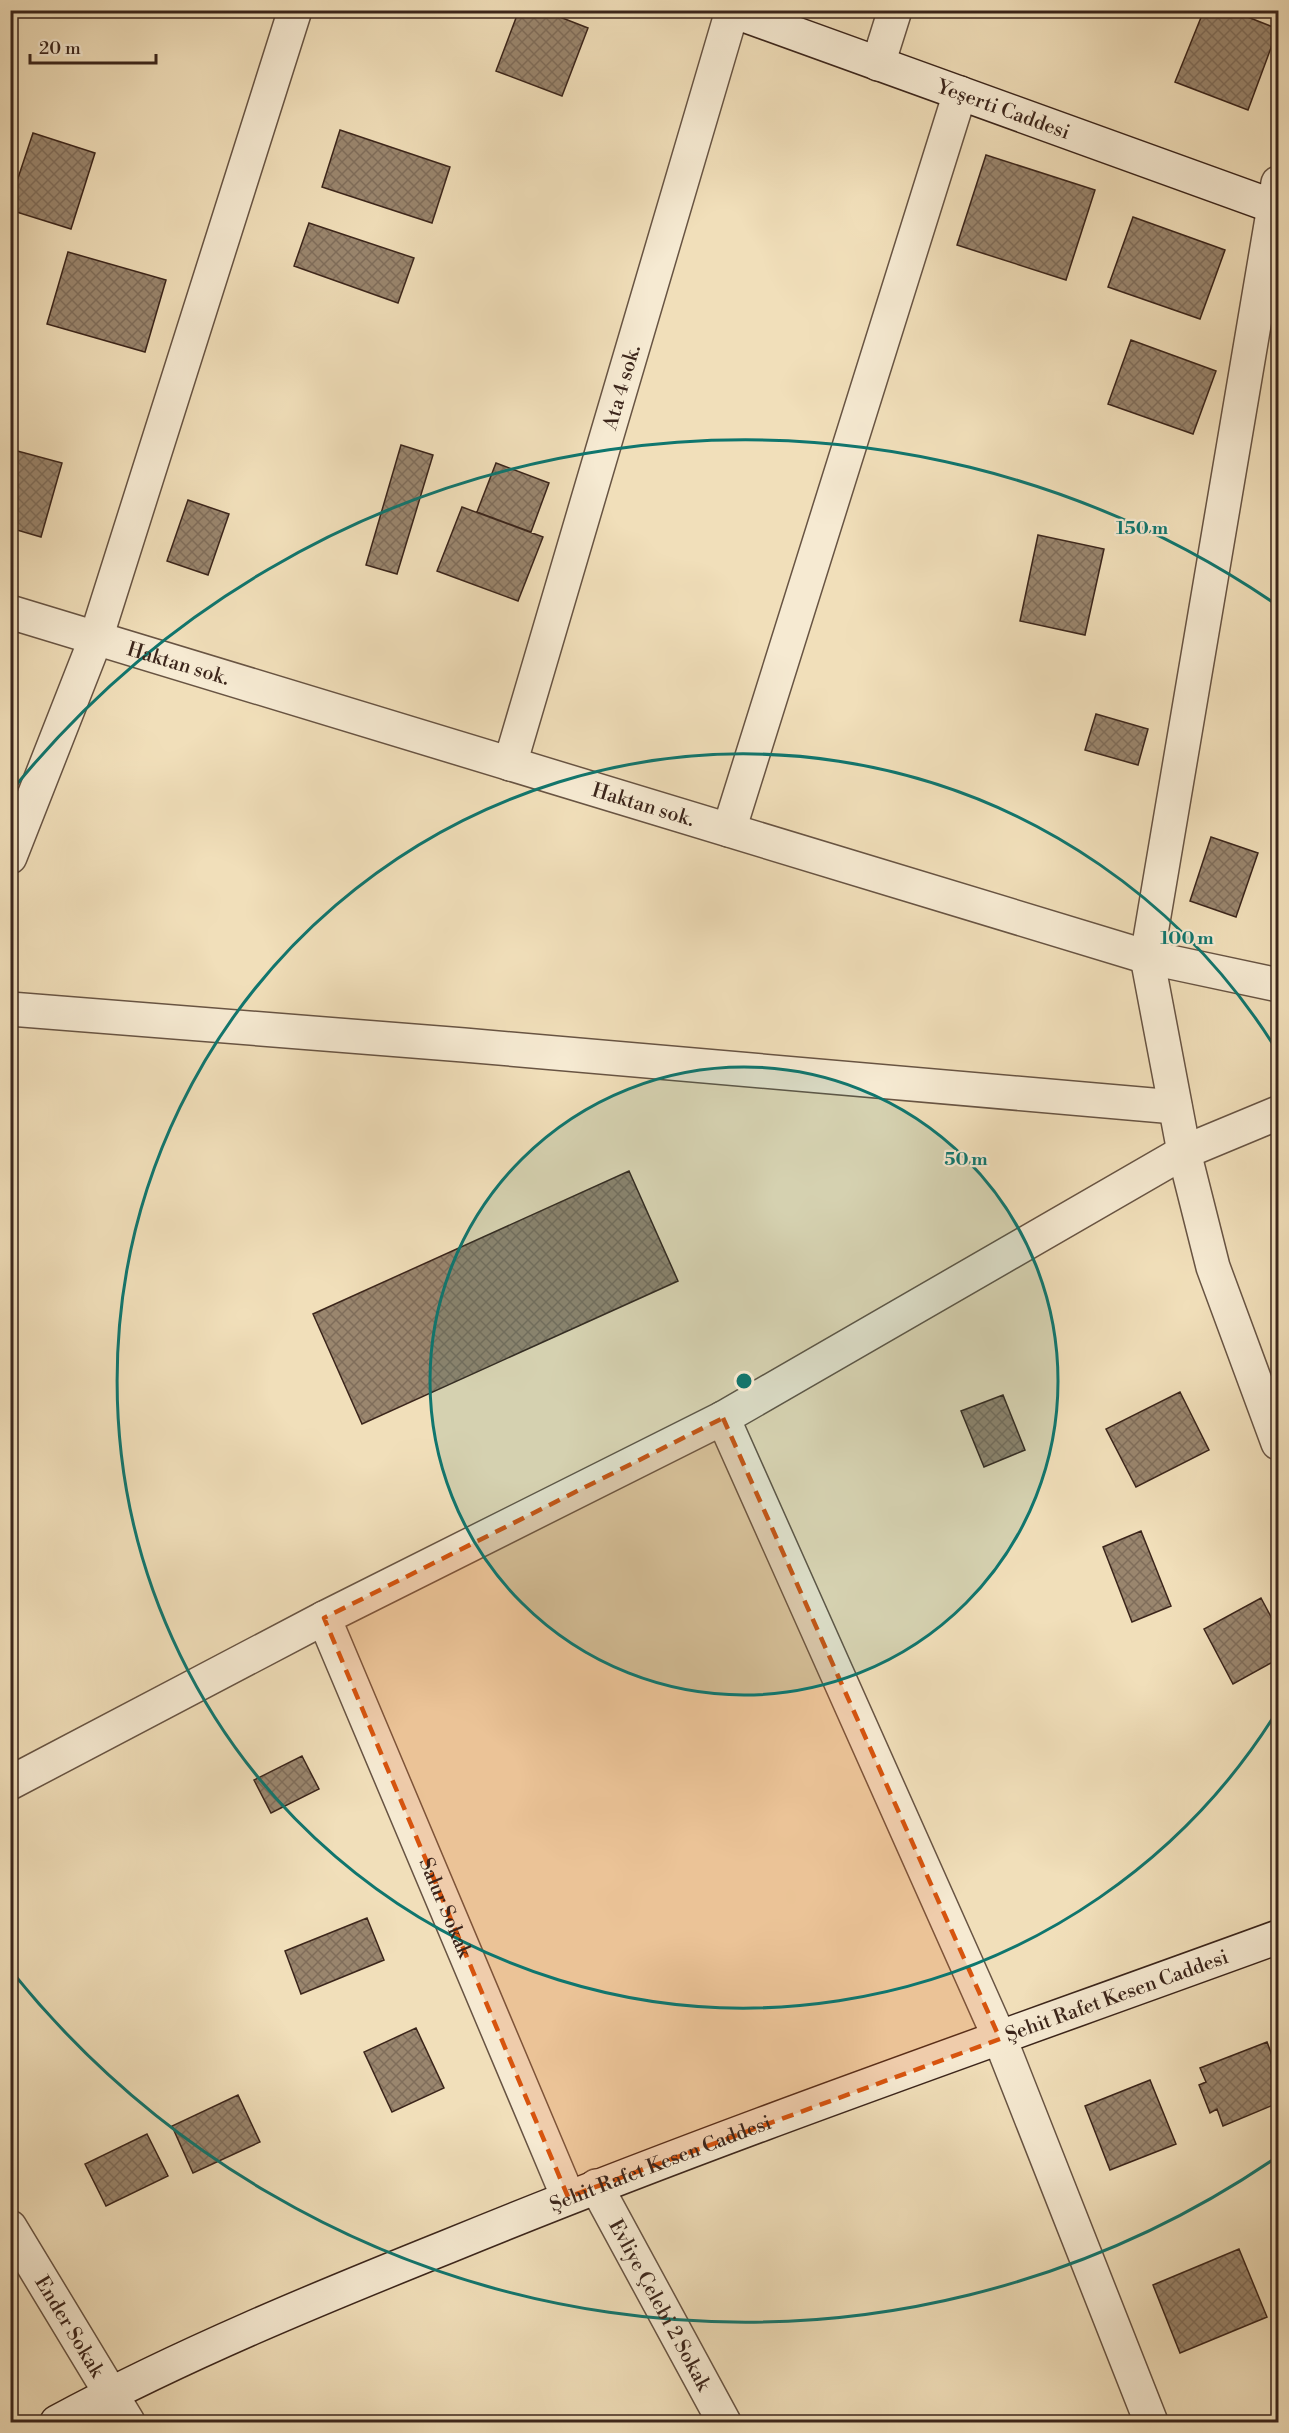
<svg xmlns="http://www.w3.org/2000/svg" width="1289" height="2433" viewBox="0 0 1289 2433" font-family="'Libre Bodoni',serif">
<style>
.building{fill:url(#building-cross-hatch);stroke:#3b251b;stroke-width:1.5}
.lines{fill:none;stroke-linecap:round;stroke-linejoin:round}
.street-casing{stroke:#685443;stroke-width:36}
.secondary-casing{stroke:#3b251b;stroke-width:36}
.street{stroke:#f6ead2;stroke-width:33}
.secondary{stroke:#f6ead2;stroke-width:33}
.marked{fill:#d7540e;fill-opacity:0.2;stroke:#d7540e;stroke-width:4.5;stroke-dasharray:12 8;stroke-linejoin:round}
.ring{fill:none;stroke:#0f766e;stroke-width:3}
.labels{text-anchor:middle;stroke-width:4.5;stroke-linejoin:round;paint-order:stroke}
.street-label{font-size:20px;fill:#3b251b;stroke:#f6ead2}
.centre{fill:#0f766e;stroke:#f6ead2;stroke-width:3}
.ring-label{font-size:18px;text-anchor:middle;font-weight:bold;fill:#0f766e;stroke:#f6ead2;stroke-width:4.5;stroke-linejoin:round;paint-order:stroke}
</style>
<defs>
<pattern id="building-cross-hatch" width="8" height="8" patternUnits="userSpaceOnUse" patternTransform="scale(1.5)"><rect width="8" height="8" fill="#9a866e"/><path d="M0 0l8 8M0 8l8-8" fill="none" stroke="#7f6d5a"/></pattern>
</defs>
<rect width="100%" height="100%" fill="#f1dfba"/>
<filter id="stains"><feTurbulence type="fractalNoise" baseFrequency=".00333" numOctaves="4"/><feColorMatrix values="0 0 0 0 .2 0 0 0 0 .09 0 0 0 0 .02 0 0 0 .5 -.17"/></filter>
<radialGradient id="worn" r=".72"><stop offset=".6" stop-color="#630" stop-opacity="0"/><stop offset="1" stop-color="#630" stop-opacity=".3"/></radialGradient>
<path class="building" d="M519 10H542L588 28 562 96 496 71Z
M1204 10H1230L1278 29 1248 110 1175 82Z
M340 130 450 167 432 223 322 187Z
M33 133 95 153 71 229 10 210V202Z
M986 155 1095 190 1066 280 957 245Z
M1133 217 1225 250 1200 319 1108 287Z
M309 223 414 258 398 303 294 266Z
M68 252 166 280 145 352 47 324Z
M1131 340 1216 371 1193 434 1108 404Z
M401 445 433 455 397 574 366 565Z
M10 449 62 463 41 537 10 528Z
M496 463 549 483 531 532 477 512Z
M188 500 229 514 208 575 167 561Z
M462 507 543 537 518 601 437 571Z
M1038 535 1104 549 1085 635 1020 621Z
M1096 714 1148 729 1138 765 1085 750Z
M1211 837 1258 853 1236 917 1190 901Z
M629 1171 678 1281 362 1424 313 1314Z
M1180 1392 1209 1450 1136 1487 1106 1429Z
M1003 1395 1025 1450 984 1467 961 1411Z
M1141 1531 1171 1606 1132 1622 1103 1547Z
M1261 1598 1278 1630V1659L1233 1684 1204 1629Z
M302 1756 319 1789 271 1813 254 1780Z
M367 1918 384 1960 301 1994 285 1951Z
M416 2028 444 2088 392 2112 364 2052Z
M1267 2042 1278 2071V2103L1223 2126 1217 2109 1210 2113 1199 2085 1206 2082 1200 2068Z
M1150 2080 1176 2144 1110 2170 1085 2106Z
M238 2095 260 2142 193 2173 172 2126Z
M147 2134 168 2176 106 2206 85 2164Z
M1239 2249 1267 2317 1180 2353 1153 2285Z"/>
<g class="lines">
<defs>
<g id="street">
<path d="M878 64 895 10"/>
<path d="M1278 183 1147 957 1184 1152 1213 1267 1278 1443"/>
<path id="s1" d="M10 612 1147 957 1278 985"/>
<path id="s2" d="M510 764 732 11"/>
<path d="M729 830 960 93"/>
<path d="M10 857 96 638 295 10"/>
<path d="M10 1009 464 1045 1175 1107"/>
<path d="M723 1418 1000 2039 1151 2422"/>
<path id="s3" d="M324 1618 568 2197"/>
<path d="M10 1783 324 1618 723 1418 1184 1152 1278 1113"/>
<path id="s4" d="M596 2186 724 2422"/>
<path id="s5" d="M10 2227 128 2422"/>
</g>
<g id="secondary">
<path id="s6" d="M730 10 1278 208"/>
<path id="s7" d="M57 2422C183 2354 317 2299 449 2246 722 2134 1001 2038 1278 1937"/>
</g>
</defs>
<use href="#street" class="street-casing"/>
<use href="#secondary" class="secondary-casing"/>
<use href="#street" class="street"/>
<use href="#secondary" class="secondary"/>
</g>
<path class="marked" d="M723 1418 1000 2039 568 2197 324 1618Z"/>
<circle cx="744" cy="1381" r="314" fill="#0f766e" fill-opacity=".12"/>
<g class="ring">
<circle cx="744" cy="1381" r="314"/>
<path d="M1276 1713A627 627 0 1 1 1276 1049"/>
<path d="M1277 2157A941 941 0 0 1 13 1973M13 789A941 941 0 0 1 1277 605"/>
</g>
<g class="labels">
<g class="street-label">
<text dy="7" stroke="none"><textPath href="#s6" startOffset="291">Yeşerti Caddesi</textPath></text>
<text dy="7" stroke="none"><textPath href="#s2" startOffset="393">Ata 4 sok.</textPath></text>
<text dy="7" stroke="none"><textPath href="#s1" startOffset="176">Haktan sok.</textPath></text>
<text dy="7" stroke="none"><textPath href="#s1" startOffset="662">Haktan sok.</textPath></text>
<text dy="7" stroke="none"><textPath href="#s3" startOffset="314">Salur Sokak</textPath></text>
<text dy="7" stroke="none"><textPath href="#s7" startOffset="1143">Şehit Rafet Kesen Caddesi</textPath></text>
<text dy="7" stroke="none"><textPath href="#s7" startOffset="657">Şehit Rafet Kesen Caddesi</textPath></text>
<text dy="7" stroke="none"><textPath href="#s4" startOffset="135">Evliye Çelebi 2 Sokak</textPath></text>
<text dy="7" stroke="none"><textPath href="#s5" startOffset="116">Ender Sokak</textPath></text>
</g>
</g>
<circle cx="744" cy="1381" r="9" class="centre"/>
<g class="ring-label">
<text x="1142" y="534">150 m</text>
<text x="1187" y="944">100 m</text>
<text x="966" y="1165">50 m</text>
</g>
<rect width="1289" height="2433" fill="none" stroke="#f1dfba" stroke-width="36"/>
<rect x="12" y="12" width="1265" height="2409" fill="none" stroke="#3b251b" stroke-width="3"/>
<rect x="18" y="18" width="1253" height="2397" fill="none" stroke="#3b251b" stroke-width="1.5"/>
<path d="M30 54v9h126v-9" fill="none" stroke="#3b251b" stroke-width="3"/>
<text x="39" y="54" font-size="18" fill="#3b251b" stroke="#f6ead2" stroke-width="4.5" paint-order="stroke">20 m</text>
<rect width="100%" height="100%" filter="url(#stains)"/>
<rect width="100%" height="100%" fill="url(#worn)"/>
</svg>
